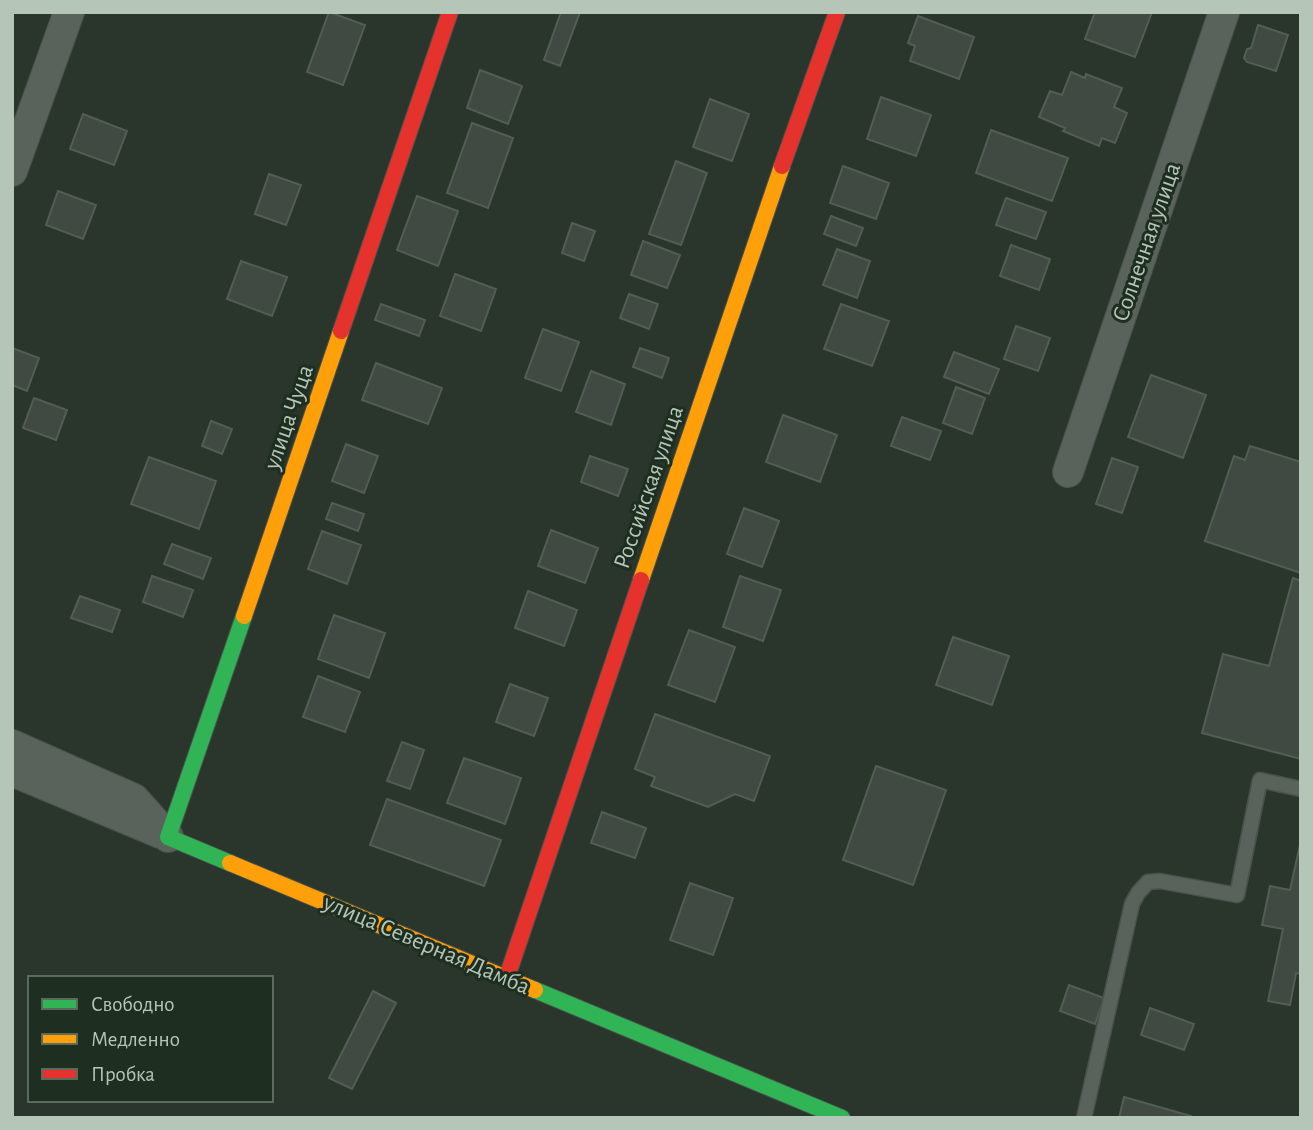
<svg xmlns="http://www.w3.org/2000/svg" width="1313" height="1130" viewBox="0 0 1313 1130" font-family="'Alegreya Sans',sans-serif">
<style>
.building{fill:#414a42;stroke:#525d54;stroke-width:2}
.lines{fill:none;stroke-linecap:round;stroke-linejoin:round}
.lane-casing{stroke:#49514a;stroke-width:17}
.street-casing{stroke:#49514a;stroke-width:32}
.fast-casing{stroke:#49514a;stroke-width:18}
.slow-casing{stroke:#49514a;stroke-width:18}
.jam-casing{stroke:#49514a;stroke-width:18}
.lane{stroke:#5a635b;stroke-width:14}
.street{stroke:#5a635b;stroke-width:30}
.fast{stroke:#30b455;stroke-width:16}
.slow{stroke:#ff9f0a;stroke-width:16}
.jam{stroke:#e5322d;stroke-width:16}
.labels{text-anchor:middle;stroke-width:6;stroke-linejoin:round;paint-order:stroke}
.street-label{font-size:24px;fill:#b5c5b7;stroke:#1e2e20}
</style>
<rect width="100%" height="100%" fill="#2a352c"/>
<path class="building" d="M329 12 365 25 343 85 307 72Z
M561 12H580L560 66 544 60Z
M1095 12H1152L1135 57 1085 39Z
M918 16 974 37 959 79 910 61 915 46 908 43Z
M1258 25 1288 35 1276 71 1247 62 1244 58 1247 49 1251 48Z
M480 70 522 86 508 124 467 108Z
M1071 72 1085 78 1086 74 1122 88 1114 107 1127 113 1115 143 1102 138 1099 146 1063 131 1065 128 1039 117 1050 91 1062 95Z
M881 97 931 115 916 156 867 139Z
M710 99 749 114 732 161 693 147Z
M83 114 127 131 114 165 70 149Z
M472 123 513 138 488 208 447 193Z
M991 130 1068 158 1052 201 976 173Z
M676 161 707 173 681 245 649 234Z
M843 166 889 183 876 219 830 203Z
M269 174 301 185 286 225 255 214Z
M58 191 96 205 83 239 46 225Z
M417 196 458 211 438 266 397 250Z
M1006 198 1046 212 1036 239 996 225Z
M831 216 863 228 856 246 824 234Z
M572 223 595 231 584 261 562 253Z
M643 241 680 255 667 288 631 275Z
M1011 245 1050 259 1039 290 1000 276Z
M837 249 870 261 857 298 823 285Z
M241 261 287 277 272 316 227 299Z
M455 274 496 289 481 331 440 316Z
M629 294 658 304 649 329 620 318Z
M381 304 425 320 419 336 375 320Z
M841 304 889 321 872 366 824 349Z
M1016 326 1050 338 1038 371 1004 359Z
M543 329 579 342 561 391 525 378Z
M12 348 39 358 27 391 12 385Z
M640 348 669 358 662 378 633 367Z
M954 352 999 369 989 394 944 377Z
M376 363 442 388 428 424 362 400Z
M591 371 625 384 611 425 576 412Z
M1151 375 1206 395 1183 458 1128 437Z
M956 387 985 398 972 434 943 423Z
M34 398 67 410 56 440 23 428Z
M783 415 837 435 820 482 766 462Z
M902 417 941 431 930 460 891 446Z
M211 421 232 429 222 454 202 446Z
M346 444 378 456 364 493 332 481Z
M1250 446 1301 462V573L1205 541 1234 456 1245 460Z
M590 456 628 469 618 496 581 482Z
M149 457 216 481 199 529 131 504Z
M1112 458 1138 467 1122 513 1096 504Z
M332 503 364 514 358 531 326 519Z
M744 508 779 521 762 567 727 554Z
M551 530 598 548 585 583 538 566Z
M322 531 361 545 347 584 308 569Z
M172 544 211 558 203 579 164 564Z
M152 576 193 590 183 617 143 602Z
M740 576 781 590 763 641 723 627Z
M1293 578 1301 581V759L1202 733 1223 654 1269 666Z
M528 591 577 610 564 646 515 628Z
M80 596 120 610 112 632 71 618Z
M334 615 385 633 369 678 318 659Z
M689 630 735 647 715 702 668 685Z
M953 637 1009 656 992 705 936 685Z
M318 676 360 692 345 732 303 717Z
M510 684 548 698 534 736 496 722Z
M655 714 770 756 754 801 735 794 708 807 651 786 655 777 635 769Z
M402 742 424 750 410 789 387 781Z
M464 758 521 778 505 824 447 803Z
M876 766 946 790 913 885 843 860Z
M387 799 501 840 484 886 370 845Z
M602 812 646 828 635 858 591 843Z
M1301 840V974L1296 973 1290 1005 1268 1001 1283 929 1262 925 1270 886 1290 890Z
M690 883 733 898 713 955 670 940Z
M1069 985 1104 998 1095 1024 1060 1011Z
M373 991 396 1003 352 1089 329 1078Z
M1150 1008 1194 1024 1184 1050 1141 1035Z
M1124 1097 1191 1116V1118H1119Z"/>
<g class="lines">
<defs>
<path id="lane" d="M1084 1118 1132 904 1138 893 1148 882 1160 881 1237 895 1260 780 1301 789"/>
<path id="street" d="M12 171 69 12
M1068 472 1224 12
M12 745 134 799 168 837
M12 771 160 833"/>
<path id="fast" d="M230 863 168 837 244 616
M535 990 842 1118"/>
<path id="slow" d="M641 580 782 166
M244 616 341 331
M230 863 535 990"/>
<path id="jam" d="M782 166 837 12
M341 331 450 12
M507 977 641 580"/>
</defs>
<use href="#lane" class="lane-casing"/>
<use href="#street" class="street-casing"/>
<use href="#fast" class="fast-casing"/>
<use href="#slow" class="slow-casing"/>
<use href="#jam" class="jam-casing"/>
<use href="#lane" class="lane"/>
<use href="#street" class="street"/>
<use href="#fast" class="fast"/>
<use href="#slow" class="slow"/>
<use href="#jam" class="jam"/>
</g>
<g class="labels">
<g class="street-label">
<text transform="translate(1146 242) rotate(-71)" y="8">Солнечная улица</text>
<text transform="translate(288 417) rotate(-71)" y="8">улица Чуца</text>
<text transform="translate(648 487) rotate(-71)" y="8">Российская улица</text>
<text transform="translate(427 944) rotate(23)" y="8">улица Северная Дамба</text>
</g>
</g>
<rect width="1313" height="1130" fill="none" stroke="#b5c5b7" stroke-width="28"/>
<rect x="28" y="976" width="245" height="126" fill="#1e2e20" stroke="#5a6a5c" stroke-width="2"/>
<rect x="42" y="999" width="35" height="10" fill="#30b455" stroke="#5a6a5c" stroke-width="2"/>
<text x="91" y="1011" font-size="21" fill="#b5c5b7">Свободно</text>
<rect x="42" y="1034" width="35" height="10" fill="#ff9f0a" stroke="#5a6a5c" stroke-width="2"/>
<text x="91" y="1046" font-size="21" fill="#b5c5b7">Медленно</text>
<rect x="42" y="1069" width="35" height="10" fill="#e5322d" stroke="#5a6a5c" stroke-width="2"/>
<text x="91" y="1081" font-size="21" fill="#b5c5b7">Пробка</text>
</svg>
